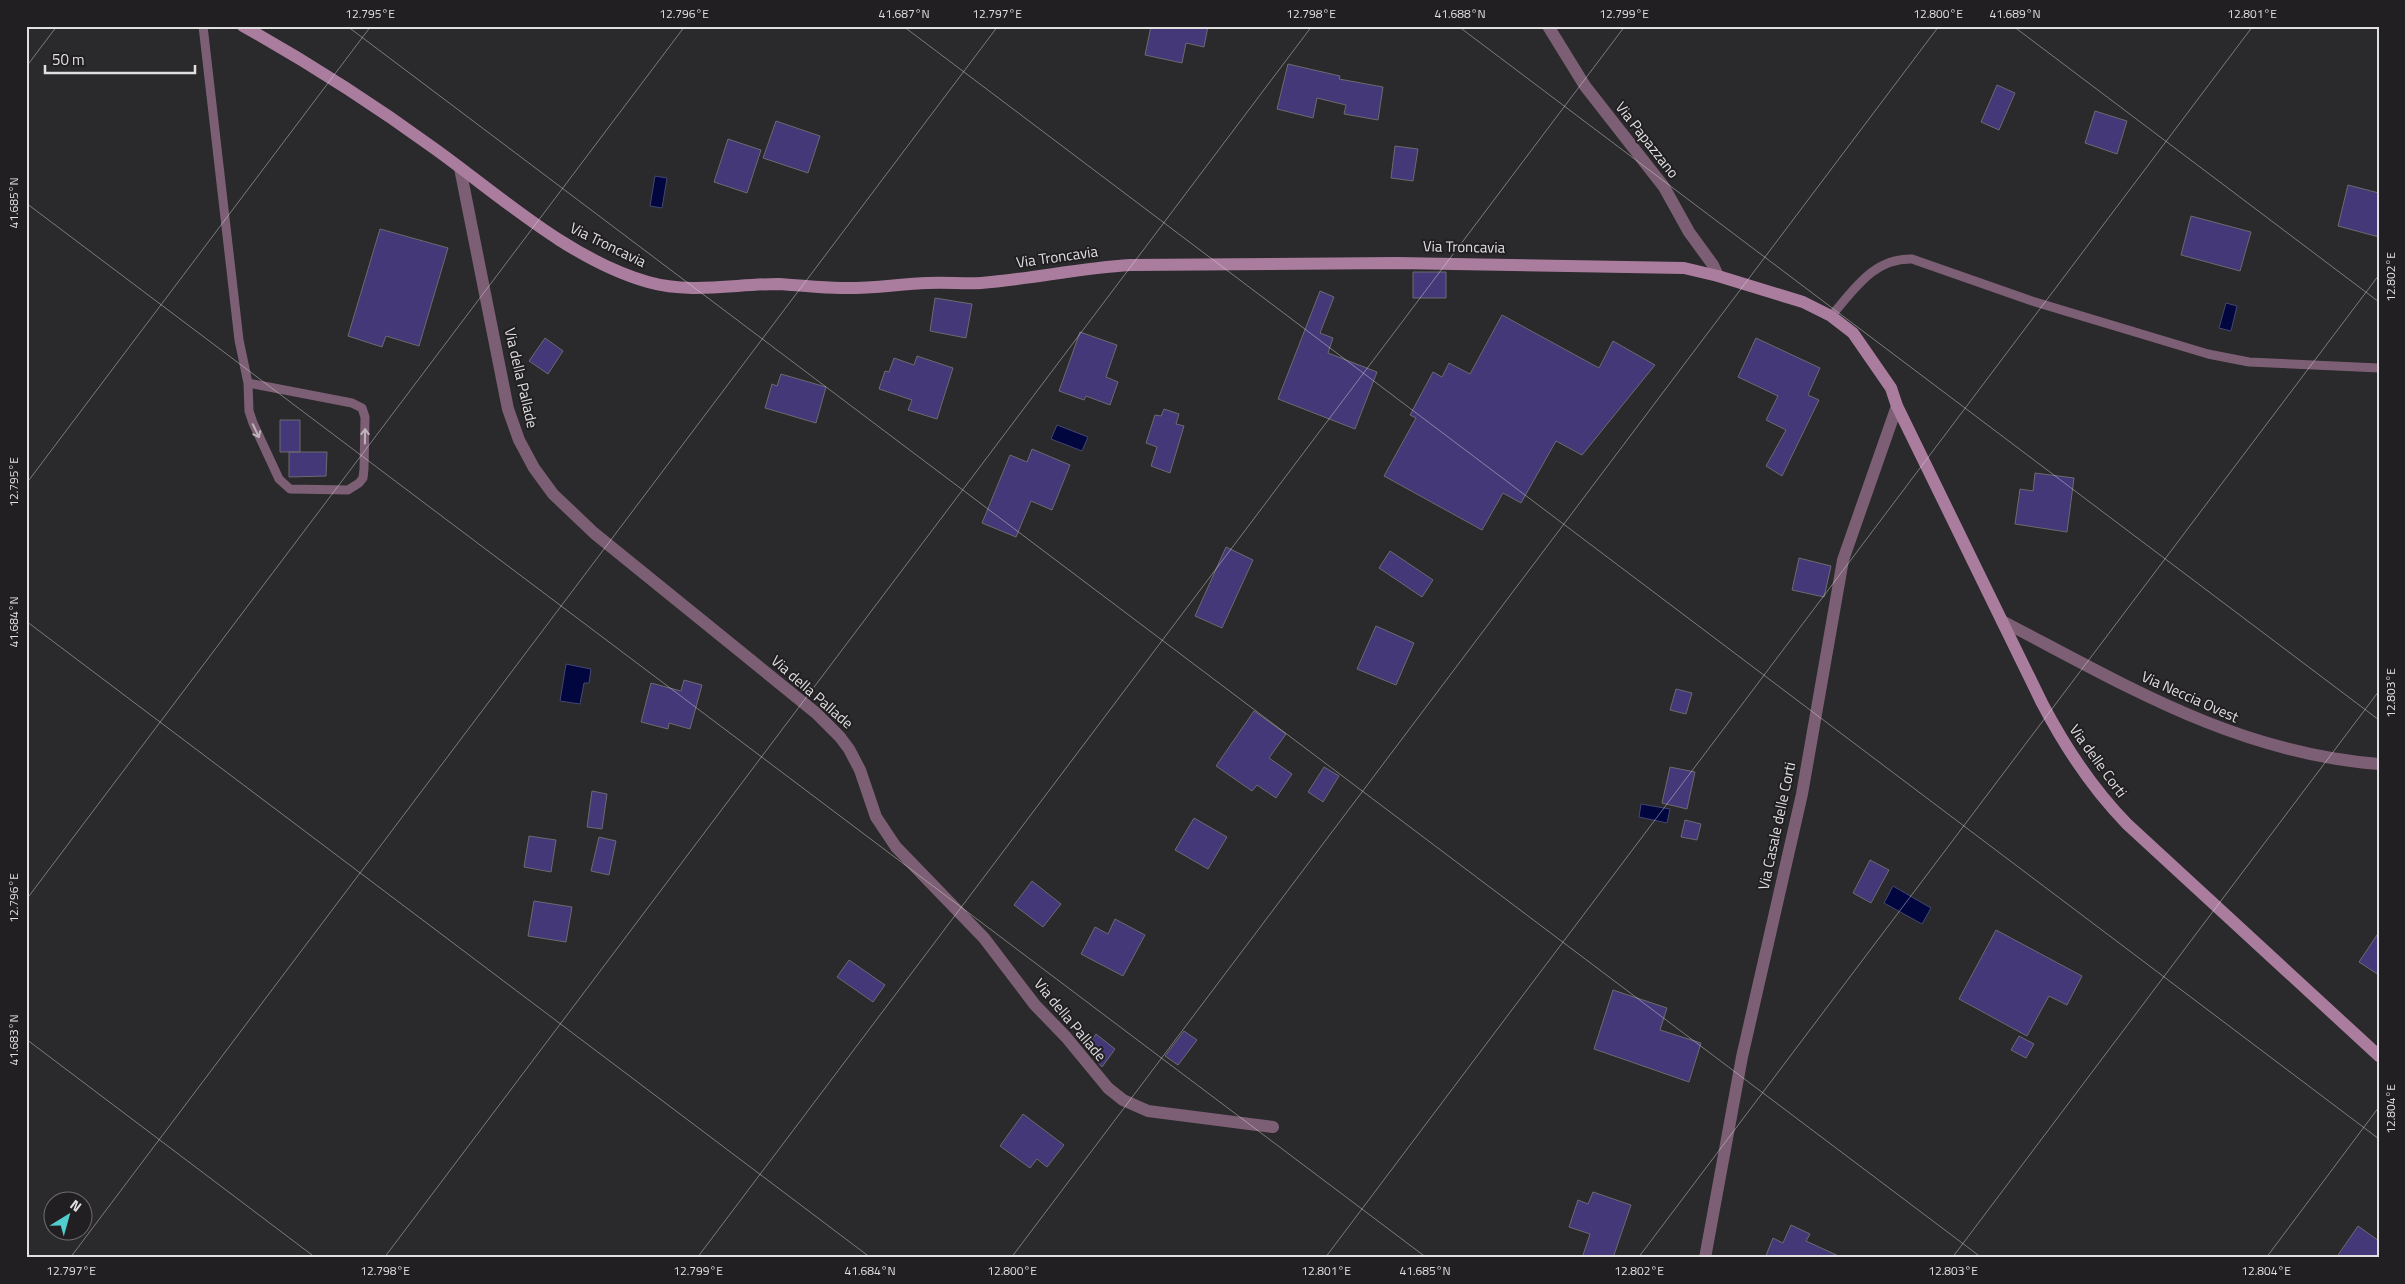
<svg xmlns="http://www.w3.org/2000/svg" width="2405" height="1284" viewBox="0 0 2405 1284" font-family="'Titillium Web',sans-serif">
<style>
.water{fill:#01063f;stroke:#444770}
.building{fill:#443879;stroke:#6b6b6e}
.lines{fill:none;stroke-linecap:round;stroke-linejoin:round}
.lane{stroke:#7c5f74;stroke-width:9}
.street{stroke:#7c5f74;stroke-width:12}
.secondary{stroke:#aa7d9f;stroke-width:12}
.oneway{stroke:#beb3bb}
.ticks{fill:none;stroke:#e1e0e1;stroke-width:1;stroke-opacity:0.45}
.labels{text-anchor:middle;stroke-width:4;stroke-linejoin:round;paint-order:stroke}
.street-label{font-size:15px;fill:#e1e0e1;stroke:#211f22}
.neatline{fill:none;stroke:#e1e0e1;stroke-width:2}
.ticks-label{font-size:12px;text-anchor:middle;fill:#e1e0e1}
</style>
<rect width="100%" height="100%" fill="#2a292b"/>
<path class="water" d="M655 176 667 178 662 208 650 206Z
M2226 303 2237 306 2231 331 2219 328Z
M1057 425 1088 437 1082 451 1051 439Z
M566 664 591 669 589 683H584L580 704 560 701Z
M1641 804 1670 809 1667 823 1639 817Z
M1893 886 1931 908 1922 924 1884 903Z"/>
<path class="building" d="M1151 26H1208L1204 47 1186 43 1182 63 1145 55Z
M1288 64 1340 76 1339 79 1383 87 1378 120 1344 114 1346 105 1317 98 1313 118 1277 109Z
M1997 85 2015 93 1999 130 1981 122Z
M2095 111 2127 121 2117 154 2085 143Z
M776 121 820 136 808 173 763 158Z
M728 139 761 150 747 193 714 182Z
M1395 146 1418 149 1413 181 1391 178Z
M2348 185 2379 193V237L2338 226Z
M2191 216 2251 232 2240 271 2181 255Z
M380 229 448 248 419 346 386 336 382 347 348 336Z
M1413 272H1446V298H1413Z
M1320 291 1334 297 1320 333 1333 338 1328 353 1377 372 1355 429 1278 399Z
M935 298 972 304 966 338 930 331Z
M1502 315 1599 368 1613 341 1655 365 1582 455 1556 441 1521 503 1503 493 1482 530 1384 476 1416 418 1410 415 1433 372 1442 377 1449 363 1470 374Z
M1080 332 1117 345 1106 377 1118 382 1110 405 1086 396 1084 400 1059 391Z
M545 338 563 351 548 374 529 361Z
M1756 338 1820 368 1808 395 1819 400 1782 476 1766 466 1786 430 1766 420 1778 396 1738 377Z
M917 356 953 368 937 419 908 410 912 400 879 389 885 371 889 372 894 358 914 365Z
M781 374 826 387 816 423 765 408 772 384 777 386Z
M1164 409 1179 414 1176 424 1184 426 1170 473 1151 466 1157 447 1146 443 1155 415 1161 416Z
M280 420H300V452H280Z
M1032 449 1070 465 1052 510 1031 501 1016 537 982 523 1010 455 1027 462Z
M289 452H327L326 476 289 477Z
M2035 473 2074 478 2067 532 2015 524 2020 489 2033 491Z
M1226 547 1253 560 1222 628 1195 616Z
M1390 551 1433 580 1422 597 1379 568Z
M1799 558 1831 566 1824 597 1792 590Z
M1376 626 1414 643 1396 685 1357 669Z
M684 680 702 685 690 729 669 723 668 729 641 722 651 683 681 691Z
M1676 689 1692 693 1686 714 1670 710Z
M1254 711 1286 734 1269 758 1292 774 1276 798 1257 785 1252 791 1216 766Z
M1324 767 1339 776 1323 802 1308 792Z
M1670 767 1695 772 1687 809 1662 803Z
M592 791 607 794 602 829 587 827Z
M1194 818 1227 837 1208 869 1175 850Z
M1685 820 1701 824 1697 840 1681 837Z
M529 836 556 840 551 872 524 867Z
M599 837 616 841 609 875 591 871Z
M1870 860 1889 870 1871 903 1853 893Z
M1032 881 1061 904 1043 927 1014 905Z
M534 901 572 907 566 942 528 936Z
M1115 919 1145 935 1123 976 1081 954 1095 927 1108 934Z
M1996 930 2082 976 2067 1005 2049 996 2027 1036 1959 999Z
M2379 932V975L2359 962Z
M849 960 885 985 873 1002 837 977Z
M1613 990 1667 1008 1660 1030 1701 1043 1689 1082 1594 1049Z
M1184 1031 1197 1040 1178 1065 1165 1056Z
M1096 1034 1115 1049 1102 1067 1086 1048Z
M2019 1036 2034 1044 2026 1058 2011 1050Z
M1023 1114 1064 1145 1047 1167 1037 1159 1030 1168 1000 1146Z
M1593 1192 1631 1205 1613 1258H1582L1590 1234 1569 1227 1578 1200 1588 1204Z
M1791 1225 1810 1234 1806 1241 1843 1258H1765L1773 1238 1783 1243Z
M2358 1226 2379 1241V1258H2336Z"/>
<g class="lines">
<path class="lane" d="M203 26 239 340 248 383 249 411 253 423 279 479 290 489 348 490 359 483 363 478 364 469 365 417 362 408 352 403 248 383
M1831 316C1854 290 1873 258 1912 259L2032 301 2208 354 2249 362 2379 368"/>
<path class="street" d="M1548 26 1585 86 1664 187 1689 232 1713 265 1718 276
M460 168 508 409 519 440 534 468 553 494 594 533 816 713 840 737 849 749 860 770 876 817 896 847 984 938 1035 1005 1066 1037 1108 1088 1123 1100 1148 1111 1273 1127
M2002 621C2125 685 2236 753 2379 764
M1705 1258 1742 1057 1802 794 1843 560 1897 406"/>
<path class="secondary" d="M243 26C309 63 373 104 435 149 499 195 570 260 648 282 690 294 735 284 778 284 799 285 820 288 841 288 870 289 899 284 928 283 946 282 964 284 981 283 1031 279 1080 268 1130 265L1397 263 1684 268 1718 276 1803 302 1831 316 1853 333 1891 388 1897 406 2042 703C2065 747 2092 788 2127 824L2379 1056"/>
</g>
<defs><path id="oneway-shaft" d="M-6 0H5M1.5-3L5.5 0L1.5 3" fill="none" stroke-width="1.6" stroke-linecap="round" stroke-linejoin="round" transform="scale(1.25)"/></defs>
<g class="oneway">
<use href="#oneway-shaft" transform="translate(256 431) rotate(65)"/>
<use href="#oneway-shaft" transform="translate(365 436) rotate(-89)"/>
</g>
<path class="ticks" d="M347 26 1982 1258M903 26 2379 1139M1458 26 2379 720M2013 26 2379 302M26 67 57 26M26 203 1427 1258M26 484 371 26M26 621 871 1258M26 900 685 26M26 1039 316 1258M70 1258 998 26M384 1258 1312 26M697 1258 1625 26M1011 1258 1939 26M1325 1258 2253 26M1638 1258 2379 275M1952 1258 2379 691M2266 1258 2379 1107"/>
<g class="labels">
<g class="street-label">
<text transform="translate(1647 140) rotate(52)" y="5">Via Papazzano</text>
<text transform="translate(608 245) rotate(26)" y="5">Via Troncavia</text>
<text transform="translate(1464 247) rotate(1)" y="5">Via Troncavia</text>
<text transform="translate(1057 257) rotate(-8)" y="5">Via Troncavia</text>
<text transform="translate(521 378) rotate(77)" y="5">Via della Pallade</text>
<text transform="translate(812 692) rotate(41)" y="5">Via della Pallade</text>
<text transform="translate(2190 697) rotate(24)" y="5">Via Neccia Ovest</text>
<text transform="translate(2098 761) rotate(54)" y="5">Via delle Corti</text>
<text transform="translate(1777 826) rotate(-78)" y="5">Via Casale delle Corti</text>
<text transform="translate(1070 1020) rotate(50)" y="5">Via della Pallade</text>
</g>
</g>
<rect width="2405" height="1284" fill="none" stroke="#211f22" stroke-width="55"/>
<g transform="translate(68 1216) rotate(37)"><circle r="24" fill="#211f22" stroke="#6e6c6e"/>
<path d="M0-4L9 19L0 12L-9 19Z" fill="#52cdcd"/>
<text y="-8" font-size="14" font-weight="bold" text-anchor="middle" fill="#e1e0e1">N</text>
</g>
<path d="M45 65v8h150v-8" fill="none" stroke="#e1e0e1" stroke-width="2.5"/>
<text x="52" y="65" font-size="15" fill="#e1e0e1" stroke="#211f22" stroke-width="4" paint-order="stroke">50 m</text>
<rect x="28" y="28" width="2350" height="1228" class="neatline"/>
<g class="ticks-label">
<text x="370" y="18">12.795°E</text>
<text x="684" y="18">12.796°E</text>
<text x="904" y="18">41.687°N</text>
<text x="997" y="18">12.797°E</text>
<text x="1311" y="18">12.798°E</text>
<text x="1460" y="18">41.688°N</text>
<text x="1624" y="18">12.799°E</text>
<text x="1938" y="18">12.800°E</text>
<text x="2015" y="18">41.689°N</text>
<text x="2252" y="18">12.801°E</text>
<text transform="translate(14 203) rotate(-90)" y="4">41.685°N</text>
<text transform="translate(2391 277) rotate(-90)" y="4">12.802°E</text>
<text transform="translate(14 482) rotate(-90)" y="4">12.795°E</text>
<text transform="translate(14 622) rotate(-90)" y="4">41.684°N</text>
<text transform="translate(2391 693) rotate(-90)" y="4">12.803°E</text>
<text transform="translate(14 898) rotate(-90)" y="4">12.796°E</text>
<text transform="translate(14 1040) rotate(-90)" y="4">41.683°N</text>
<text transform="translate(2391 1109) rotate(-90)" y="4">12.804°E</text>
<text x="71" y="1275">12.797°E</text>
<text x="385" y="1275">12.798°E</text>
<text x="698" y="1275">12.799°E</text>
<text x="870" y="1275">41.684°N</text>
<text x="1012" y="1275">12.800°E</text>
<text x="1326" y="1275">12.801°E</text>
<text x="1425" y="1275">41.685°N</text>
<text x="1639" y="1275">12.802°E</text>
<text x="1953" y="1275">12.803°E</text>
<text x="2266" y="1275">12.804°E</text>
</g>
</svg>
